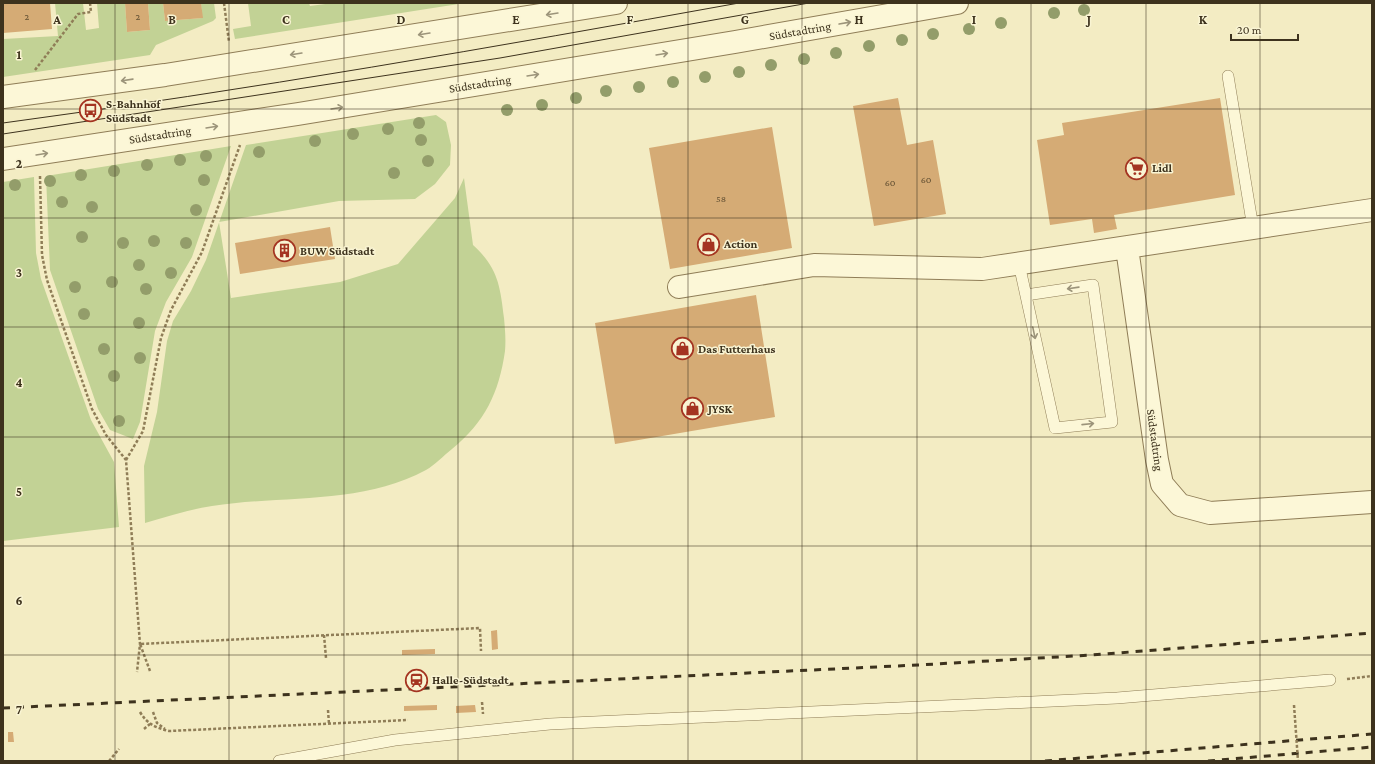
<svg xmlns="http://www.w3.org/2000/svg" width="1375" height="764" viewBox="0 0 1375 764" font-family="'Crimson Pro',serif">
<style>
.green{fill:#c2d295}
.building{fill:#d5ab75}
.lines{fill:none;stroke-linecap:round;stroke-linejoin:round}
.service-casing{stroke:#8f7d57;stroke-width:12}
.minor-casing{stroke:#8f7d57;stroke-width:24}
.tertiary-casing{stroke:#8f7d57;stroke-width:24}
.path{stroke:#8f7d57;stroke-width:2.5;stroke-dasharray:3 2;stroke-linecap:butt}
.service{stroke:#fcf7d7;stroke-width:11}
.minor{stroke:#fcf7d7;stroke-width:22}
.tertiary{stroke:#fcf7d7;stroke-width:22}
.tram{stroke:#3d321d;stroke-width:1}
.rail{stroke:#3d321d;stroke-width:3;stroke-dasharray:7 7;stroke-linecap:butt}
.path-bridge{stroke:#8f7d57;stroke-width:2.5;stroke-dasharray:3 2;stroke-linecap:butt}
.tree{fill:#939d6a}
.oneway{stroke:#9c947a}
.grid{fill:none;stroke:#3d321d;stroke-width:1;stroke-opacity:0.55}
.labels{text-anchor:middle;stroke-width:3;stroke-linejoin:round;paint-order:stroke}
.number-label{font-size:10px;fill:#635033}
.street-label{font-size:12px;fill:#3d321d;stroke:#f9f4d3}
.poi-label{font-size:12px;font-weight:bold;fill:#3d321d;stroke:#f9f4d3;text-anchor:start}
.grid-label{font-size:13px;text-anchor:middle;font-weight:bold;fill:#3d321d;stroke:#f9f4d3;stroke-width:3;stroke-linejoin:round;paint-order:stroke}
</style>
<rect width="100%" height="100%" fill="#f3ecc3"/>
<path class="green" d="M55 3H83L86 30 99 28 97 3H125L127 32 150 30 148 3H163L165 21 202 18 201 3H214L216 18 213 21 156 45 150 55 3 77V39L58 36Z
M248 3H309L310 6 333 3H465L235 39 233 29 251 26Z
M436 115 446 122 451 145 450 165 435 184 415 199 339 201 219 222 231 298 340 282 398 264 455 198 464 178 473 245C498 268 500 285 504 318 505 329 506 339 505 351 499 393 485 422 452 449 443 456 435 465 426 470 361 505 283 495 212 506 190 509 167 517 145 523L144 466 157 412 167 341 173 321 191 291 206 260 246 145Z
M231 146 192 257 166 302 155 331 140 422 133 439 110 430 98 409 50 270 46 176Z
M34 177 36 253 41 279 91 420 114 462 119 527 3 541V182Z"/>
<path class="building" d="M3 3H50L52 29 3 33Z
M125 3H148L150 30 127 32Z
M163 3H201L203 18 165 21Z
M898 98 907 145 933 140 946 214 874 226 853 106Z
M1220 98 1235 195 1114 215 1117 229 1094 233 1092 219 1050 225 1037 140 1064 135 1062 123Z
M772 127 792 248 670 269 649 148Z
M330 227 335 259 240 274 235 243Z
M756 295 775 417 615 444 595 323Z
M497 630 498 649 492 650 491 631Z
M435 649V654L402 655V650Z
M437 705V710L404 711V706Z
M475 705 476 712 456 713V706Z
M8 732H13L14 742H8Z"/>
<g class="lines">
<defs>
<path id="service" d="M1228 76 1253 228
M1019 264 1055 428 1112 422 1093 285 1026 295
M279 761 395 740 550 724 1117 698 1330 680"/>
<path id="minor" d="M1127 248 1157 460 1162 484 1180 505 1210 513 1372 502
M679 287 814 265 982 269 1372 210"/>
<path id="tertiary" d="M3 97 165 75 616 3
M3 159 298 114 735 42 957 3"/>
</defs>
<use href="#service" class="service-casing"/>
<use href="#minor" class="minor-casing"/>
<use href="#tertiary" class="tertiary-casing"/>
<path class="path" d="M224 3 229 42
M35 70 78 14 91 12 90 3
M40 176 42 255 47 280 92 409 106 435 126 460 140 644 137 672
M126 460 143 431 161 338 171 310 202 252 240 145
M324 635 326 658
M150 671 140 644 480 628 481 651
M1347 679 1372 676
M482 702 483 714
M328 710 329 724
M140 712C147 724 156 728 169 731L408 720
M153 712 157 723 165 729
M144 729 150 724
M109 761 119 749"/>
<use href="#service" class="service"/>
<use href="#minor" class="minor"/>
<use href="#tertiary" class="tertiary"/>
<path class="tram" d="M3 123C249 90 495 47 739 3
M3 134 500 58 809 3"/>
<path class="rail" d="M3 708 918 665 1092 655 1372 633
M1045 761 1372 734
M1208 761 1372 747"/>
<path class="path-bridge" d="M1294 705 1298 761"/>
</g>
<g class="tree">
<circle cx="1084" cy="10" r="6"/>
<circle cx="1054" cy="13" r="6"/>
<circle cx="1001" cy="23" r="6"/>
<circle cx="969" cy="29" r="6"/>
<circle cx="933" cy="34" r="6"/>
<circle cx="902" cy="40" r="6"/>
<circle cx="869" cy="46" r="6"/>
<circle cx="836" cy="53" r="6"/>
<circle cx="804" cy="59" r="6"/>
<circle cx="771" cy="65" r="6"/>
<circle cx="739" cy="72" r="6"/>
<circle cx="705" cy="77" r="6"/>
<circle cx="673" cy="82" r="6"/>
<circle cx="639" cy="87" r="6"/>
<circle cx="606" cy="91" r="6"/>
<circle cx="576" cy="98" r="6"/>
<circle cx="542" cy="105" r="6"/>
<circle cx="507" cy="110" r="6"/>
<circle cx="419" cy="123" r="6"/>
<circle cx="388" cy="129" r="6"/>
<circle cx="353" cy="134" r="6"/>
<circle cx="421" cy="140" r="6"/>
<circle cx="315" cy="141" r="6"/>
<circle cx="259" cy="152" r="6"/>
<circle cx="206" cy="156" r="6"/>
<circle cx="180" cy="160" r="6"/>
<circle cx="428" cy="161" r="6"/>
<circle cx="147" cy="165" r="6"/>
<circle cx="114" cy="171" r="6"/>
<circle cx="394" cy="173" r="6"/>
<circle cx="81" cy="175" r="6"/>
<circle cx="204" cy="180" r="6"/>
<circle cx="50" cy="181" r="6"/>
<circle cx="15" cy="185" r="6"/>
<circle cx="62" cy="202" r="6"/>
<circle cx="92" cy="207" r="6"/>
<circle cx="196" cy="210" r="6"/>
<circle cx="82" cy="237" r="6"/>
<circle cx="154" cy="241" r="6"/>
<circle cx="123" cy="243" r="6"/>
<circle cx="186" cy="243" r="6"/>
<circle cx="139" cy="265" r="6"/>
<circle cx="171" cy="273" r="6"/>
<circle cx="112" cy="282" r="6"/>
<circle cx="75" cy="287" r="6"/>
<circle cx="146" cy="289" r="6"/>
<circle cx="84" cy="314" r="6"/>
<circle cx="139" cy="323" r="6"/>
<circle cx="104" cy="349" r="6"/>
<circle cx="140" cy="358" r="6"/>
<circle cx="114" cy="376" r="6"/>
<circle cx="119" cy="421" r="6"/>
</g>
<defs><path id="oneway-shaft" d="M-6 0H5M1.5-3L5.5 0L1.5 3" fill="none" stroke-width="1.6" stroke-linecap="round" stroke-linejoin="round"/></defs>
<g class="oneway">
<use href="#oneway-shaft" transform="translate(552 14) rotate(171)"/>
<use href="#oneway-shaft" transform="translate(845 23) rotate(-10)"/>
<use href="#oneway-shaft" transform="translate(424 34) rotate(171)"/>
<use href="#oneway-shaft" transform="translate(296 54) rotate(171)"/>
<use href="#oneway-shaft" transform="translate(662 54) rotate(-9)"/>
<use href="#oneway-shaft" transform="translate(533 75) rotate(-9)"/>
<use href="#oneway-shaft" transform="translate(127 80) rotate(172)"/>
<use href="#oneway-shaft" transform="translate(337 108) rotate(-9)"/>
<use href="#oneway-shaft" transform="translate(212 127) rotate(-9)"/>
<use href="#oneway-shaft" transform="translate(42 154) rotate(-9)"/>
<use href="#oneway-shaft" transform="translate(1073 288) rotate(172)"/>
<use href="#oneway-shaft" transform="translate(1034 333) rotate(78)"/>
<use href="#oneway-shaft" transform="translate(1088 424) rotate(-6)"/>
</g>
<path class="grid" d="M115 3V761M229 3V761M344 3V761M458 3V761M573 3V761M688 3V761M802 3V761M917 3V761M1031 3V761M1146 3V761M1260 3V761M3 109H1372M3 218H1372M3 327H1372M3 437H1372M3 546H1372M3 655H1372"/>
<defs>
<symbol id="bus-ring" viewBox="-11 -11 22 22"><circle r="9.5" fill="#f9f4d3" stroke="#a43421" stroke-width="1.5"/><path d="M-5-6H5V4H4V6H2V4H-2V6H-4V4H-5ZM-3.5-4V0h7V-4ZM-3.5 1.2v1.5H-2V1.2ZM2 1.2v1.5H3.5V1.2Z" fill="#a43421"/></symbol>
<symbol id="supermarket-ring" viewBox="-11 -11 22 22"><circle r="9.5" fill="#f9f4d3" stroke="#a43421" stroke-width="1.5"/><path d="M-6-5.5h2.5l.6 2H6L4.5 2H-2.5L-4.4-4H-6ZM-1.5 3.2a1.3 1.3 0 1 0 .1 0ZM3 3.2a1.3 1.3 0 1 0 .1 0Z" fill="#a43421"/></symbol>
<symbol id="shop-ring" viewBox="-11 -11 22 22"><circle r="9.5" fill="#f9f4d3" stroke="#a43421" stroke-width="1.5"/><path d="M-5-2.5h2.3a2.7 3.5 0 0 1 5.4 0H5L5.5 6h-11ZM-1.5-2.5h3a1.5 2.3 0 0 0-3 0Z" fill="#a43421"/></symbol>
<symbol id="building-ring" viewBox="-11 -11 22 22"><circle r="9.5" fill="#f9f4d3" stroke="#a43421" stroke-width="1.5"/><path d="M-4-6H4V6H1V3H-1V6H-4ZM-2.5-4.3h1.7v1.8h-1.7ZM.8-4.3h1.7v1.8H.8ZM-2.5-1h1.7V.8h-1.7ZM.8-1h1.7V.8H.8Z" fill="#a43421"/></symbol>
<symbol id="station-ring" viewBox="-11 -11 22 22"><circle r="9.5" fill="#f9f4d3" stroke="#a43421" stroke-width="1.5"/><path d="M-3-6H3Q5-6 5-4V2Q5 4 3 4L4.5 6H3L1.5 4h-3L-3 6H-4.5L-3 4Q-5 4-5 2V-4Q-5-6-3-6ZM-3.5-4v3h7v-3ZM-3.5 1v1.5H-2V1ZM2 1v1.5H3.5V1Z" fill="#a43421"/></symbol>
</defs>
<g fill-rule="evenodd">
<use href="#bus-ring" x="78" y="98" width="25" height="25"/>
<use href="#supermarket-ring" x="1124" y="156" width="25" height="25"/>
<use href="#shop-ring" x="696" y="232" width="25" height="25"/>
<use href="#building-ring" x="272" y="238" width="25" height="25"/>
<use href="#shop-ring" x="670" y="336" width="25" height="25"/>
<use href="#shop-ring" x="680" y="396" width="25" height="25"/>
<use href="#station-ring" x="404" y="668" width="25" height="25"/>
</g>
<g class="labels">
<g class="number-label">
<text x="27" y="20">2</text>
<text x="138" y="20">2</text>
<text x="926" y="183">60</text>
<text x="890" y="186">60</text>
<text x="721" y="202">58</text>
</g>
<g class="street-label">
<text transform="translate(800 31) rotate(-10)" y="4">Südstadtring</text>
<text transform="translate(480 84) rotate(-9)" y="4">Südstadtring</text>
<text transform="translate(160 135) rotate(-9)" y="4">Südstadtring</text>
<text transform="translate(1155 440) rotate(82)" y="4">Südstadtring</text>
</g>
<g class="poi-label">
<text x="106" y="108">S-Bahnhof<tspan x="106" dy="14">Südstadt</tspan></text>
<text x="1152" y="172">Lidl</text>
<text x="724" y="248">Action</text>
<text x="300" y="255">BUW Südstadt</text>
<text x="698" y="353">Das Futterhaus</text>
<text x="708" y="413">JYSK</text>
<text x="432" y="684">Halle-Südstadt</text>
</g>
</g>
<g class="grid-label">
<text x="57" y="24">A</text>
<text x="172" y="24">B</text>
<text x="286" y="24">C</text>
<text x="401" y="24">D</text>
<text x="516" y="24">E</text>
<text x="630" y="24">F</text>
<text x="745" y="24">G</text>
<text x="859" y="24">H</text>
<text x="974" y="24">I</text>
<text x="1089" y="24">J</text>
<text x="1203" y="24">K</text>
<text x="19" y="59">1</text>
<text x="19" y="168">2</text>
<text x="19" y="277">3</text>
<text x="19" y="387">4</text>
<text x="19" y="496">5</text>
<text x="19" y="605">6</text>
<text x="19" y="714">7</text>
</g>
<rect width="1375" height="764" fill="none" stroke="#3d321d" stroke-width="8"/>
<path d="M1231 34v6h67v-6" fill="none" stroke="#3d321d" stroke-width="2"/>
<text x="1237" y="34" font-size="12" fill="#3d321d" stroke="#f9f4d3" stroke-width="3" paint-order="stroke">20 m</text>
</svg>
